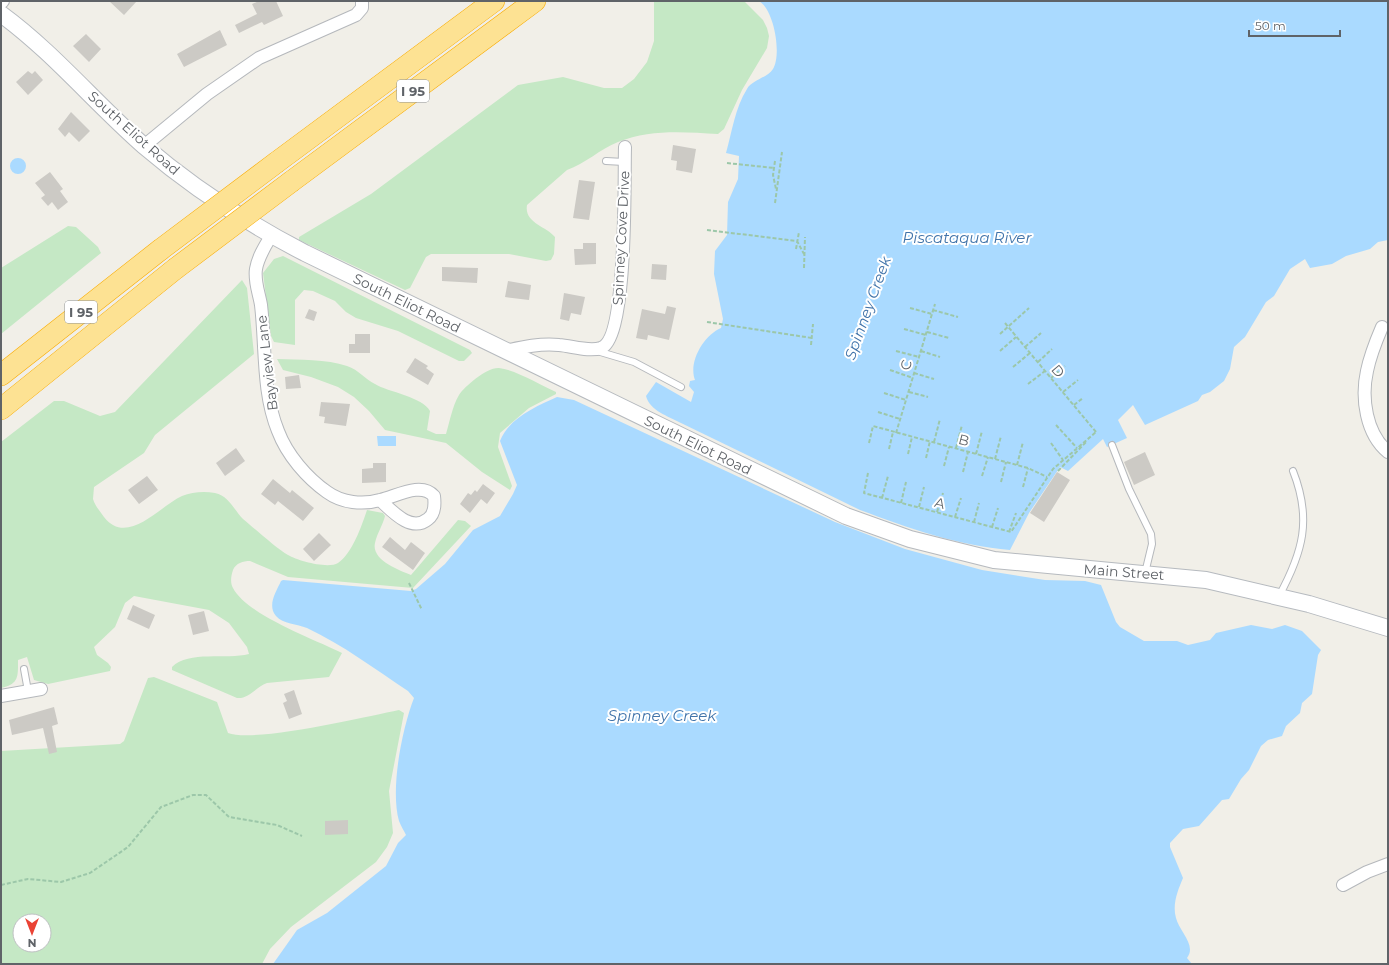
<svg xmlns="http://www.w3.org/2000/svg" width="1389" height="965" viewBox="0 0 1389 965" font-family="Montserrat,sans-serif">
<style>
.green{fill:#c5e8c5;fill-rule:evenodd}
.water{fill:#aadaff}
.building{fill:#cccac5}
.lines{fill:none;stroke-linecap:round;stroke-linejoin:round}
.service-casing{stroke:#b5b8bc;stroke-width:8}
.minor-casing{stroke:#b5b8bc;stroke-width:14}
.secondary-casing{stroke:#b6babf;stroke-width:18}
.motorway-casing{stroke:#f9ab00;stroke-width:22}
.path{stroke:#9cc7a9;stroke-width:2;stroke-dasharray:4 2;stroke-linecap:butt}
.service{stroke:#fff;stroke-width:6}
.minor{stroke:#fff;stroke-width:12}
.secondary{stroke:#fff;stroke-width:16}
.motorway{stroke:#fde293;stroke-width:21}
.motorway-bridge-casing{stroke:#f9ab00;stroke-width:22;stroke-linecap:butt}
.motorway-bridge{stroke:#fde293;stroke-width:21}
.labels{text-anchor:middle;stroke-width:4;stroke-linejoin:round;paint-order:stroke}
.shield{fill:#fff;stroke:#8f9295;stroke-width:1}
.shield-label{font-size:13px;font-weight:bold;fill:#5f6368}
.street-label{font-size:14px;fill:#5f6368;stroke:#fff}
.water-label{font-size:15px;font-style:italic;fill:#4174aa;stroke:#fff}
</style>
<rect width="100%" height="100%" fill="#f1efe8"/>
<path class="green" d="M654 1H744L763 20 767 28 769 36 767 48 742 90 724 129 718 134C684 132 650 129 618 142 600 149 585 164 567 170L527 205C524 223 546 226 555 237L554 254 551 260 546 261 509 254H431L426 257 410 288 405 290 299 240V237L371 194 518 85 563 77 604 88H622L634 79 647 62 654 41Z
M68 226 76 227 98 247 101 253 1 334V268Z
M283 256 470 350 472 353 464 361H459L398 331 356 318 346 312 335 301 313 291 304 290 295 300V345L274 342 271 336 263 273 274 259Z
M242 280 247 288 254 354 155 435 144 453 94 487 93 499C95 506 100 511 104 517 127 547 160 506 182 496 192 492 204 491 215 493 229 496 234 510 243 519 254 528 277 549 288 555 298 561 328 569 338 563 352 554 362 525 367 510L383 513 385 516C383 525 377 533 375 543 371 560 399 570 411 575L458 520 465 521 471 526 413 588 288 577 250 561C243 561 236 563 233 570 231 576 230 583 233 588 247 615 314 639 342 653L329 677 267 683C256 687 249 699 237 698L172 670V667C189 650 226 660 249 654L247 647 229 623 209 610 134 596 125 603 115 627 94 647 97 655 108 663 111 667 110 671 48 684 34 680 27 657 18 660C18 677 19 684 1 688V442L54 401H64L100 416 115 412Z
M277 359C300 360 326 359 347 366 359 370 365 379 375 384 388 392 423 397 430 411L427 430 436 434H446C450 421 452 407 459 395 465 386 487 367 499 368 516 370 540 385 556 392V394L529 408 500 433 498 447 512 486 510 490 482 472 446 443 385 430 369 411 354 397 338 387 311 377 283 370Z
M154 677 217 702 228 733C255 743 365 717 399 710L404 713 389 791 393 833 387 847 376 862 291 927 270 949 262 964H1V751L120 744 124 741 148 678ZM20 921H44V945H20Z"/>
<path class="water" d="M759 1H1388V240L1378 242 1370 249 1346 256 1332 264 1310 268 1305 259 1290 269 1274 296 1266 302 1245 337 1234 347 1230 369 1224 381 1210 392 1202 395 1198 401 1145 425 1133 405 1118 420 1127 438 1107 447 1103 439 1068 471 1060 467 1029 513 1010 550C959 546 908 528 860 510L681 423C668 416 650 411 646 396L656 382 691 402 694 392 689 386 690 381 695 380C688 362 704 335 721 328L723 319 714 274 715 251 727 235 728 202 738 179 739 156 726 153C732 132 735 108 747 89 752 80 767 78 773 69 782 54 774 10 759 1Z
M10 166a8 8 0 1 1 16 0a8 8 0 1 1-16 0Z
M557 397 574 400 835 522 905 549 982 570 1045 580 1085 581 1101 585 1116 622 1120 627 1144 641H1177L1188 645 1210 640 1216 633 1251 625 1272 629 1285 625 1302 631 1321 650 1318 655 1312 694 1302 703 1300 713 1286 726 1282 736 1268 740 1261 746 1249 770 1241 779 1229 799 1222 800 1199 826 1183 829 1170 843V847L1183 878C1178 890 1172 904 1176 918 1179 931 1197 945 1187 958L1192 964H273L297 930 327 913 386 866 398 843 406 835C404 831 401 826 399 821 390 789 402 729 414 698L408 691C375 669 343 645 307 628 297 624 283 624 276 616 267 605 276 592 281 581L283 580 411 591 416 589 445 564 473 530 500 516 513 494 517 485 500 441C509 418 535 407 557 397Z
M377 436H396V446H378Z"/>
<path class="building" d="M109 1H137L124 15Z
M259 1H276L283 16 264 25 262 22 239 33 235 25 257 14 252 4Z
M220 30 227 45 184 67 177 54Z
M86 34 101 49 89 62 73 46Z
M28 71 32 74 35 71 43 80 28 95 16 82Z
M71 112 90 131 79 142 69 132 65 137 58 129Z
M673 145 696 149 692 173 676 170 677 161 671 160Z
M50 172 63 189 60 191 68 202 58 210 52 202 48 206 41 198 45 195 35 183Z
M579 180 595 182 589 220 573 218Z
M583 243H596V264L575 265 574 249H583Z
M652 264 667 265 666 280 651 279Z
M442 267 478 268 477 283 442 281Z
M508 281 531 285 529 300 505 297Z
M564 293 585 297 581 315 571 313 569 321 560 319Z
M667 306 676 308 669 340 648 335 647 340 636 338 642 309 665 314Z
M309 309 317 312 314 321 305 318Z
M355 334H370V353H349V344H355Z
M415 358 428 366 426 368 434 374 428 385 406 372Z
M299 375 301 388 286 389 285 377Z
M321 402 350 404 346 426 324 423 325 417 319 416Z
M236 448 245 461 225 476 216 463Z
M1145 452 1155 475 1134 485 1124 462Z
M373 463H386V482L362 483V469L373 468Z
M1057 472 1070 480 1044 522 1030 513Z
M147 476 158 490 139 504 128 490Z
M273 479 290 493 292 490 314 508 303 521 278 501 275 505 261 494Z
M483 484 495 493 487 504 481 499 470 513 460 504 468 493 471 495 475 490 477 492Z
M319 533 331 545 314 561 303 549Z
M390 537 405 550 411 542 425 553 413 570 382 547Z
M133 605 155 615 149 629 127 619Z
M204 611 209 631 193 635 188 615Z
M294 690 302 714 289 719 283 703 287 701 284 694Z
M54 707 58 724 52 726 57 752 49 754 43 728 12 735 9 720Z
M348 820V834L325 835V821Z"/>
<g class="lines">
<defs>
<path id="service" d="M606 161 624 162
M597 351 634 362 681 387
M1112 445 1129 489 1151 534 1152 544 1145 573
M1279 596C1303 552 1312 519 1293 471
M24 669 28 691"/>
<path id="minor" d="M1 3 3 1
M144 146 207 94 259 58 356 15 362 8V1
M271 236C265 246 258 257 256 269 254 281 259 293 261 305 266 347 262 392 278 431 287 455 307 478 327 492 342 503 363 505 380 500 395 497 421 481 434 496 435 504 435 514 428 519 411 533 392 511 380 500
M1382 327C1376 341 1370 356 1367 371 1361 398 1366 434 1388 452
M505 351C523 347 541 343 559 345 572 346 589 352 601 348 628 338 624 178 625 147
M1 696 41 689
M1343 885 1367 872 1388 864"/>
<path id="secondary" d="M1 14C53 52 95 103 144 146 193 188 247 223 305 253L846 516 910 539 994 560 1206 580 1309 604 1388 628"/>
<path id="motorway" d="M277 162 494 1
M292 181 535 1
M1 375 160 250
M1 409 175 269"/>
</defs>
<use href="#service" class="service-casing"/>
<use href="#minor" class="minor-casing"/>
<use href="#secondary" class="secondary-casing"/>
<use href="#motorway" class="motorway-casing"/>
<path class="path" d="M775 161 773 175 776 189
M727 163 774 168
M775 203 782 152
M707 230 797 241 804 254
M796 249 799 232
M804 268 805 237
M910 308 932 314
M933 310 958 317
M707 322 812 338
M1005 323 1096 432
M904 329 926 335
M927 332 949 338
M1000 334 1029 308
M811 345 813 324
M1025 347 1041 333
M896 351 919 357
M921 351 940 357
M1000 351 1016 337
M1038 362 1052 349
M1013 367 1030 353
M890 370 913 378
M914 373 934 379
M1051 378 1065 366
M1028 384 1045 371
M909 392 928 397
M1063 392 1078 380
M884 393 906 400
M1074 405 1083 398
M878 412 900 419
M1056 425 1077 448
M896 433 935 304
M934 442 940 419
M869 443 873 426 1028 468 1047 477
M1051 443 1063 460
M956 448 962 425
M889 449 893 432
M908 454 912 437
M976 454 982 431
M926 458 930 441
M995 459 1001 436
M1017 465 1023 442
M944 466 949 447
M1058 471 1087 441
M963 472 968 452
M868 473 864 493 1011 532 1053 469 1096 432
M982 476 988 457
M1001 482 1006 462
M1023 487 1028 468
M882 498 888 476
M901 503 906 482
M919 507 924 487
M937 512 943 493
M955 517 961 498
M974 522 979 503
M992 527 998 508
M1009 532 1016 513
M409 583 422 610
M1 885 28 879 61 882 90 873 128 847 161 807 193 795H206L229 817 277 825 302 836"/>
<use href="#service" class="service"/>
<use href="#minor" class="minor"/>
<use href="#secondary" class="secondary"/>
<use href="#motorway" class="motorway"/>
<defs>
<path id="motorway-bridge" d="M160 250 277 162
M175 269 292 181"/>
</defs>
<use href="#motorway-bridge" class="motorway-bridge-casing"/>
<use href="#motorway-bridge" class="motorway-bridge"/>
</g>
<g class="labels">
<g class="shield">
<rect x="397" y="80" width="32" height="22" rx="3"/>
<rect x="65" y="301" width="32" height="22" rx="3"/>
</g>
<g class="shield-label">
<text x="413" y="96">I 95</text>
<text x="81" y="317">I 95</text>
</g>
<g class="street-label">
<text transform="translate(134 133) rotate(42)" y="5">South Eliot Road</text>
<text transform="translate(621 238) rotate(-87)" y="5">Spinney Cove Drive</text>
<text transform="translate(407 303) rotate(26)" y="5">South Eliot Road</text>
<text transform="translate(267 363) rotate(-97)" y="5">Bayview Lane</text>
<text transform="translate(906 365) rotate(-73)" y="5">C</text>
<text transform="translate(1058 371) rotate(50)" y="5">D</text>
<text transform="translate(964 440) rotate(15)" y="5">B</text>
<text transform="translate(698 445) rotate(26)" y="5">South Eliot Road</text>
<text transform="translate(940 503) rotate(15)" y="5">A</text>
<text transform="translate(1124 572) rotate(4)" y="5">Main Street</text>
</g>
<g class="water-label">
<text x="967" y="243">Piscataqua River</text>
<text transform="translate(868 308) rotate(-70)" y="5">Spinney Creek</text>
<text x="662" y="721">Spinney Creek</text>
</g>
</g>
<rect width="1389" height="965" fill="none" stroke="#5f6368" stroke-width="4"/>
<g transform="translate(32 933) rotate(180)"><circle r="19" fill="#ffffff" stroke="#bfc1c3"/>
<path d="M0-3L7 15L0 10L-7 15Z" fill="#ea4335"/>
<text y="-6" font-size="11" font-weight="bold" text-anchor="middle" fill="#5f6368">N</text>
</g>
<path d="M1249 30v6h91v-6" fill="none" stroke="#5f6368" stroke-width="2"/>
<text x="1255" y="30" font-size="12" fill="#5f6368" stroke="#ffffff" stroke-width="3" paint-order="stroke">50 m</text>
</svg>
